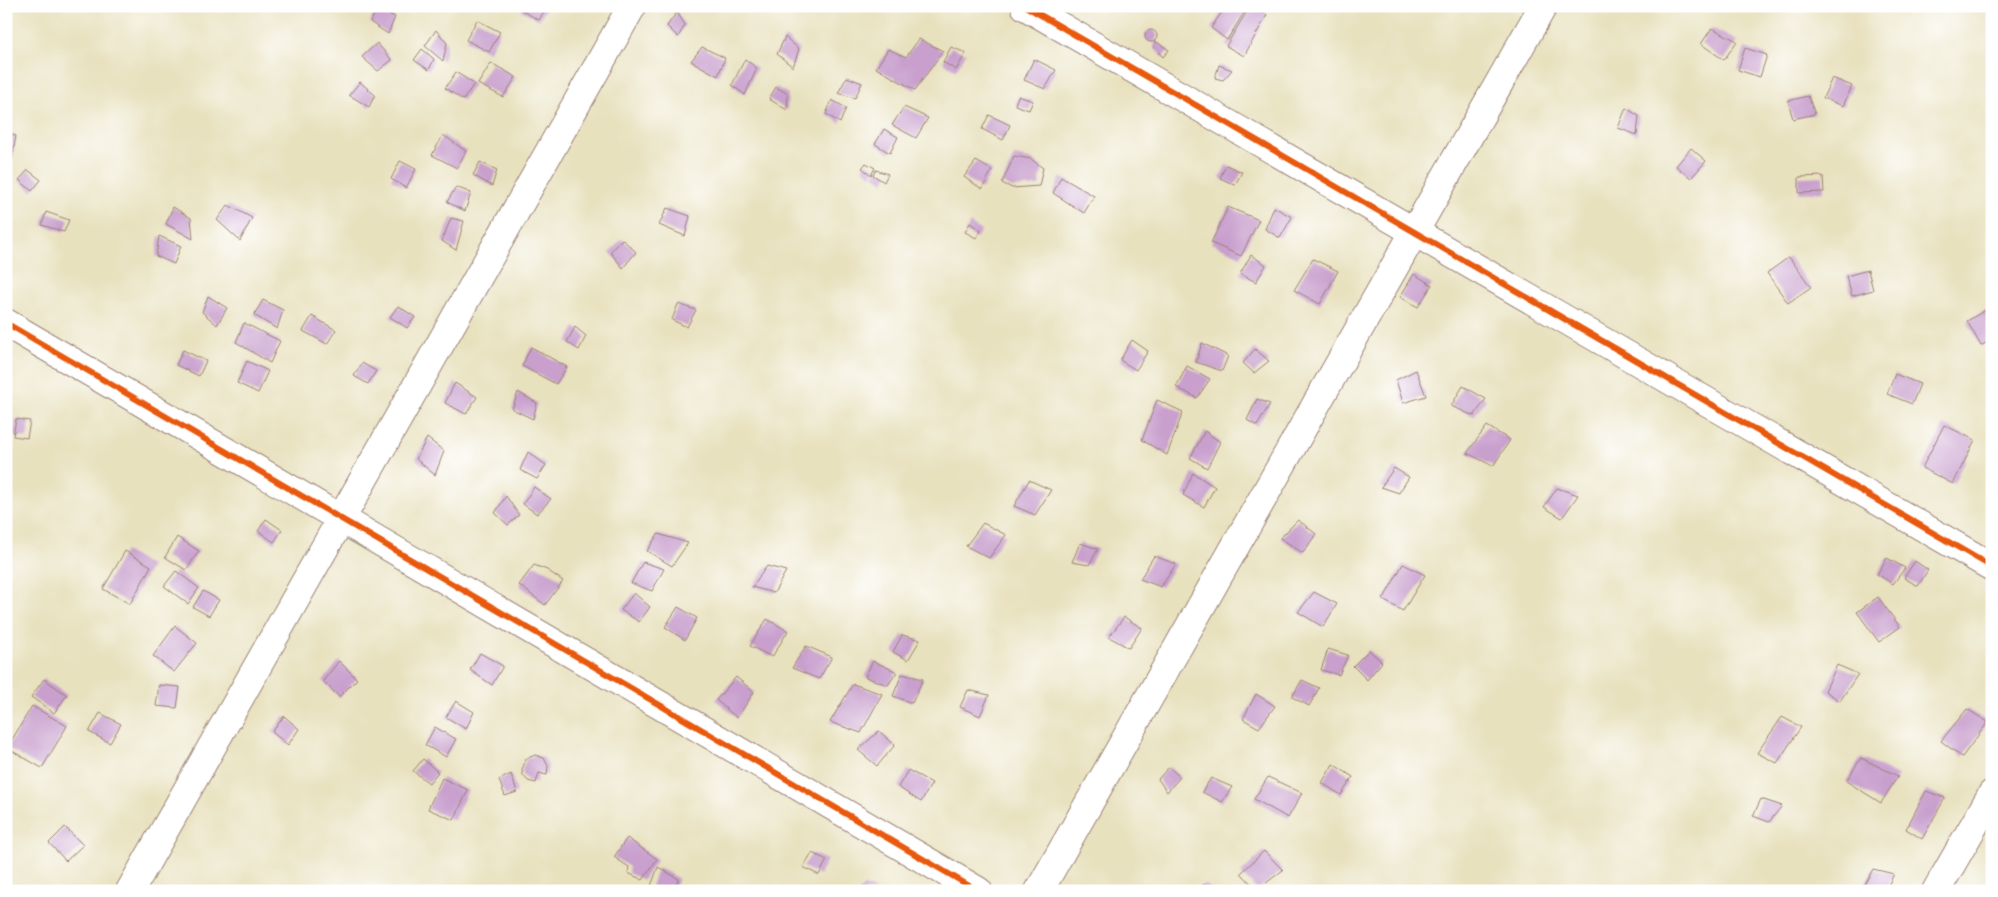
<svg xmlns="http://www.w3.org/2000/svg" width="1998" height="897" viewBox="0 0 1998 897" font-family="'IM FELL Double Pica',serif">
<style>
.building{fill:#c89fcd}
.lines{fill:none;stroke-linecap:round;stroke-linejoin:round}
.minor-casing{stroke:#998074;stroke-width:30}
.minor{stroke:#fff;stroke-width:28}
.cycleway-casing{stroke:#fff;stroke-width:9}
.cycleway{stroke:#e8590c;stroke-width:6}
</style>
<rect width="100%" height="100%" fill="#fff"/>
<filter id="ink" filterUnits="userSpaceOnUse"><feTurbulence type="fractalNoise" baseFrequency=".02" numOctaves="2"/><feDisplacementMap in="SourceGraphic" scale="10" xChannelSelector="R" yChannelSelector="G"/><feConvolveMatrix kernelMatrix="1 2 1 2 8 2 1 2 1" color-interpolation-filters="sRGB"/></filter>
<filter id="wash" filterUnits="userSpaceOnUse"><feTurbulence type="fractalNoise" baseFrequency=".0096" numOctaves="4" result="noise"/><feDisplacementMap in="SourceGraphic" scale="20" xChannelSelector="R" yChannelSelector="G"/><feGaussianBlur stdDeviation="1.12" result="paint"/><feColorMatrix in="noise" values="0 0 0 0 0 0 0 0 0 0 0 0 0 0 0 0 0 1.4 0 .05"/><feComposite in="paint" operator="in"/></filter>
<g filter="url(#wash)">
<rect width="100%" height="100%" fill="#e8e1be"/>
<g id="blocks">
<path class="building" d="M524 6H547L539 20 521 10Z
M1226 6H1248L1227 40 1211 28Z
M1250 6H1254L1267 15 1244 56 1226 46Z
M377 9 395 17 388 34 370 22Z
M677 12 685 25 678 37 667 26Z
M477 20 500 32 489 52 466 40Z
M1712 28 1737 41 1724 60 1701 44Z
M1145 36a6 6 0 1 1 12 0a6 6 0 1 1-12 0Z
M436 30 447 43 443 61 425 46Z
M785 37 799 49 793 67 777 54Z
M919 39 943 51 915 90 876 68 888 49 906 57Z
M1155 41 1169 50 1163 57 1154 48Z
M377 43 392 60 378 71 362 57Z
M702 47 725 58 718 76 691 61Z
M951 47 966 53 956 70 943 62Z
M1745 48 1767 55 1760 77 1738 70Z
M422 49 434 59 429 70 414 60Z
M745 59 757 68 745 95 732 85Z
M1034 59 1056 70 1045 89 1024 80Z
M491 63 516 77 503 97 478 84Z
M1219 65 1232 70 1223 80 1215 78Z
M456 72 474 84 463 100 445 88Z
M847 77 862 83 855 98 838 93Z
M1832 78 1852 86 1843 106 1823 98Z
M360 82 375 95 369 107 349 95Z
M776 87 788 94 787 110 769 99Z
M1018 96 1033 101 1029 110 1015 105Z
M1808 96 1815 114 1793 119 1788 101Z
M832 100 846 108 840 123 826 114Z
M904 107 928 118 916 138 892 125Z
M1626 108 1639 116 1637 135 1618 128Z
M989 115 1010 125 1003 140 982 129Z
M884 129 898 137 890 153 875 144Z
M6 131 16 136 12 159 6 166Z
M443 135 466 151 457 168 432 155Z
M1691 148 1706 161 1691 178 1676 166Z
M1014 156 1031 159 1043 168 1039 186 1012 188 1002 183Z
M400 161 416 169 406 188 391 179Z
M976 161 992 170 982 189 964 177Z
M480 162 497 170 492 186 473 175Z
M866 163 875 168 871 175 862 168Z
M1226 165 1242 172 1235 185 1220 178Z
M28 170 41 180 32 191 19 180Z
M876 170 888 174 884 182 873 175Z
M1823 176 1824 192 1799 193V177Z
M1061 177 1094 196 1084 213 1053 193Z
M456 187 471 193 465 211 447 202Z
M228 205 252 218 240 241 217 220Z
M173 207 191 218 193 239 166 224Z
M1228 207 1259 220 1241 256 1211 243Z
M1274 207 1292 217 1280 238 1265 229Z
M667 208 690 216 685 236 659 225Z
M46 212 69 220 64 232 42 225Z
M451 218 464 221 456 250 442 241Z
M970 223 981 231 976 238 965 232Z
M159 236 181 246 174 264 156 256Z
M622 239 636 252 623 268 610 252Z
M1251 255 1266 265 1256 282 1240 274Z
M1789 257 1811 287 1788 303 1767 273Z
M1313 259 1338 271 1320 304 1294 290Z
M1868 270 1873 290 1852 296 1846 276Z
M1414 274 1432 285 1418 307 1400 297Z
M208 296 227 308 217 325 202 312Z
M263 300 283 310 277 329 254 315Z
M678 304 696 310 687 327 672 320Z
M398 306 415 317 407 328 390 317Z
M1987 309 1992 316V339L1981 346 1967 321Z
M312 316 336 330 327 344 303 331Z
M244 323 280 341 270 363 236 342Z
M575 327 586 336 579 350 567 342Z
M1132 340 1148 351 1136 370 1120 360Z
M1202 343 1228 356 1222 371 1196 362Z
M531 347 567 367 556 384 522 366Z
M1255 349 1269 361 1254 373 1243 363Z
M183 350 206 361 199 376 176 365Z
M247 361 268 371 258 393 237 383Z
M362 363 376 371 368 384 354 376Z
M1187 366 1210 379 1197 398 1176 387Z
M1416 370 1426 396 1403 403 1396 380Z
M1895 374 1920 384 1912 404 1887 394Z
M455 383 477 397 466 414 445 403Z
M1463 386 1486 399 1474 416 1451 406Z
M518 392 537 403 533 419 512 409Z
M1257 399 1270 404 1257 426 1247 420Z
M1157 400 1183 412 1167 455 1142 440Z
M16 419 30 421 27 438 13 436Z
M1944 425 1975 440 1953 484 1922 468Z
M1487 426 1510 440 1493 466 1467 453Z
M1205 431 1220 442 1207 468 1190 458Z
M427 438 444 451 435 475 416 459Z
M528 452 546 465 537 479 520 470Z
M1394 468 1409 477 1399 493 1381 487Z
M1193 473 1215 487 1204 507 1183 495Z
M1029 480 1051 490 1035 515 1014 506Z
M534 487 551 499 537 514 523 504Z
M1557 488 1578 495 1562 518 1544 507Z
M506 496 519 515 508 525 495 513Z
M266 519 282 530 274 542 258 531Z
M1298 520 1316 534 1303 553 1280 538Z
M983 523 1006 535 989 558 966 546Z
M658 534 688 543 672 566 647 551Z
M177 537 199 551 186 570 165 557Z
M1080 543 1098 549 1089 565 1072 562Z
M125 551 151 566 130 604 103 589Z
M1154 556 1176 564 1161 587 1140 579Z
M1887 558 1905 568 1893 584 1877 574Z
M1915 561 1928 570 1918 586 1904 578Z
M643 562 664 569 652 591 631 583Z
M1403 564 1425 575 1403 611 1383 600Z
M534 565 547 570 563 581 545 605 519 585Z
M767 566 786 571 774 593 752 587Z
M176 571 199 588 188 604 164 586Z
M203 591 219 600 209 616 193 607Z
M1314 592 1337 604 1323 627 1298 612Z
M634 593 650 607 639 622 621 610Z
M1878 597 1900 627 1879 642 1857 612Z
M678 607 697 618 685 640 665 627Z
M1124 617 1142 628 1129 648 1109 637Z
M767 619 788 631 772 657 750 646Z
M175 626 197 643 174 672 153 656Z
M902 635 920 640 908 660 893 652Z
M806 646 832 657 819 679 792 668Z
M1328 649 1348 655 1339 675 1321 670Z
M1369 650 1382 662 1367 680 1353 666Z
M480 653 503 666 492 685 470 670Z
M339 661 357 679 339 697 323 681Z
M873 661 897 672 888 685 865 677Z
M1837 665 1858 674 1840 701 1825 691Z
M902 674 923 679 912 703 893 696Z
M736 677 754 692 737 718 716 700Z
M44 679 67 695 54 713 31 697Z
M1302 680 1319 688 1309 706 1292 697Z
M853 684 882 694 861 733 830 722Z
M159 685 180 687 177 708 156 706Z
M968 690 989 695 980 716 960 707Z
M1256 694 1275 706 1259 728 1243 719Z
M456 701 474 712 466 729 446 717Z
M32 706 67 726 42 768 7 748Z
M1967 709 1988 722 1962 757 1941 741Z
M100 713 121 724 110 743 89 732Z
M284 716 299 729 288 745 272 732Z
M1782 717 1801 727 1777 763 1757 753Z
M435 727 456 739 446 757 425 745Z
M879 731 895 745 877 766 858 750Z
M535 755 544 758 548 766 547 775 539 773 536 783 528 781 523 775 522 770 526 759Z
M1861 758 1898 776 1881 803 1846 781Z
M423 759 438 772 429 783 413 771Z
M1333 764 1353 777 1341 795 1322 783Z
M1169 767 1180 777 1167 792 1158 779Z
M908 770 932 783 921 802 898 787Z
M511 774 517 792 505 796 499 780Z
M1268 777 1302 793 1288 818 1254 799Z
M442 778 468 790 454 820 428 809Z
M1211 778 1232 787 1222 802 1202 792Z
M1926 791 1945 798 1922 839 1906 829Z
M1761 799 1782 806 1769 822 1753 816Z
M6 804 11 806 6 814Z
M65 827 83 845 66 861 49 843Z
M627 838 657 859 643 880 628 873 629 867 614 857Z
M1264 851 1283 870 1257 890 1241 873Z
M812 853 827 860 819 875 803 867Z
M658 867 679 879 672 891H659L651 886Z
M1873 869 1894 874 1885 891H1868L1862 889Z
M1204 884 1215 891H1198Z
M864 886 876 891H859Z"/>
</g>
</g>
<g filter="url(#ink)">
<use href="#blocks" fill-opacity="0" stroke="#998074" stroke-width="1"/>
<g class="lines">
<defs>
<path id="minor" d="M1025 6 1992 567
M6 323 978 891
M130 891 632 6
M1039 891 1543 6
M1936 891 1992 794"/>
</defs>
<use href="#minor" class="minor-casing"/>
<use href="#minor" class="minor"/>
<defs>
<path id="cycleway" d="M1025 6 1992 567
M6 323 978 891"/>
</defs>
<use href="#cycleway" class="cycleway-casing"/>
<use href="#cycleway" class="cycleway"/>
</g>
</g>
<rect width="1998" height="897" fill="none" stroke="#fff" stroke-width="25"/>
</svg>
